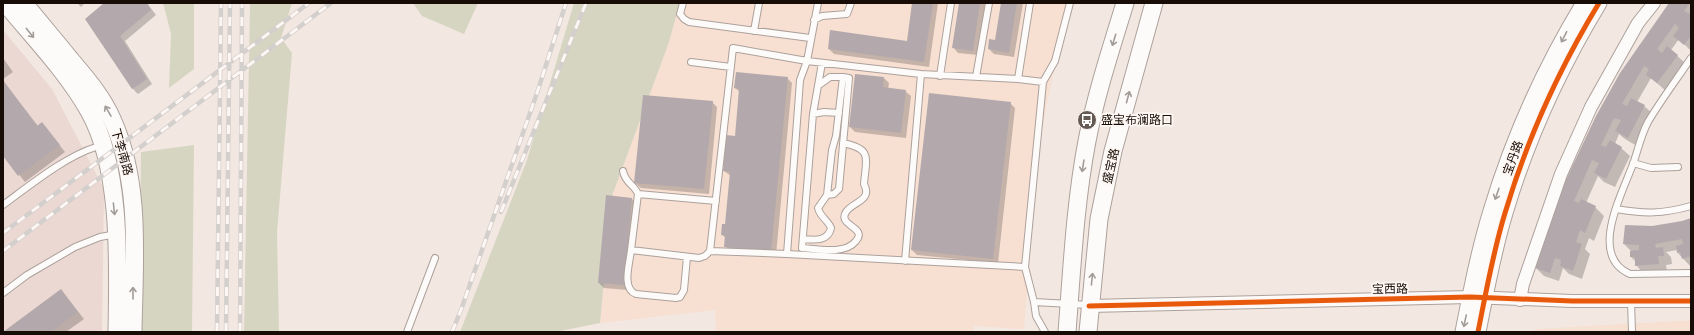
<svg xmlns="http://www.w3.org/2000/svg" width="1694" height="335" viewBox="0 0 1694 335" font-family="'Noto Sans','Noto Sans SC',sans-serif">
<style>
.commercial{fill:#ebd8d2}
.built{fill:#f7dfd2}
.green{fill:#d6d5c2}
.shadow{fill:#0003}
.building{fill:#b3a9ac}
.lines{fill:none;stroke-linecap:round;stroke-linejoin:round}
.service-casing{stroke:#aca19b;stroke-width:8}
.minor-casing{stroke:#aca19b;stroke-width:14}
.tertiary-casing{stroke:#aca19b;stroke-width:17}
.secondary-casing{stroke:#aca19b;stroke-width:19}
.service{stroke:#fdfbfa;stroke-width:6}
.minor{stroke:#fdfbfa;stroke-width:12}
.tertiary{stroke:#fdfbfa;stroke-width:15}
.secondary{stroke:#fdfbfa;stroke-width:17}
.rail-casing{stroke:#d3cfcd;stroke-width:4.5}
.rail{stroke:#fdf6f2;stroke-width:3;stroke-dasharray:9;stroke-linecap:butt}
.cycleway-casing{stroke:#fdf6f2;stroke-width:8}
.cycleway{stroke:#e8590c;stroke-width:5}
.oneway{stroke:#a19c98}
.labels{text-anchor:middle;stroke-width:3.5;stroke-linejoin:round;paint-order:stroke}
.poi-label{font-size:12px;fill:#180d06;stroke:#fdf6f2;text-anchor:start}
.street-label{font-size:12px;fill:#180d06;stroke:#fdf6f2}
</style>
<rect width="100%" height="100%" fill="#f3e7e1"/>
<path class="commercial" d="M3 30 52 89 104 189 102 332H3Z"/>
<path class="built" d="M680 3H1068L1039 143 1024 329 974 326 973 332H716L715 310 600 323 612 196 668 45Z
M1677 321H1691V332H1528L1538 329Z"/>
<path class="green" d="M163 3H194V69L169 88 171 34Z
M250 3H292L281 38 292 53 277 232 279 332H244Z
M413 3H478L464 34 422 16Z
M574 3H680L668 45 612 196 600 323 555 332H460L527 160Z
M194 145 192 332H139L141 152Z"/>
<path class="shadow" d="M77 3H85L81 7Z
M106 3H147L156 15 125 41 152 84 138 94 133 89 87 20Z
M913 3H938L929 67 834 54 829 49 908 42Z
M960 3H985L978 55 958 53 953 47Z
M1002 3H1023L1014 57 994 54 989 49 996 41Z
M1670 3H1691V51L1679 39 1671 50 1686 64 1666 91 1651 78 1637 102 1644 106 1653 114 1637 146 1625 139 1619 134 1615 144 1621 148 1630 156 1615 187 1604 182 1598 176 1586 203 1595 207 1604 216 1594 241 1589 238 1585 249 1590 254 1582 279 1569 274 1563 268 1559 281 1544 276 1536 268Z
M3 58 13 72 3 79Z
M787 78 792 83 776 255 730 251 725 246 726 238 722 235 726 225 731 176 724 171 736 137 740 92 735 88Z
M884 78 889 83 888 89 905 91 911 96 906 138 855 132 850 127Z
M3 81 38 126 42 123 65 152 25 182 3 154Z
M712 102 717 107 709 194 641 188 635 183Z
M1010 103 1015 108 998 263 917 255 912 250Z
M607 196 632 199 637 204 628 290 604 288 599 283Z
M1691 219V267L1677 252V250L1666 252 1671 257 1672 264 1666 265 1667 272 1644 274 1636 265V262L1631 257V251L1624 244 1652 227 1682 222Z
M61 290 84 319 66 332H4Z"/>
<path class="building" d="M104 3H147L151 10 120 36 147 79 132 89 85 19Z
M912 3H933L924 62 828 49 830 30 907 41Z
M959 3H980L973 51 952 48Z
M1001 3H1017L1009 53 988 49 989 39 995 40Z
M1669 3H1690L1684 11 1689 14 1691 12V36L1684 45 1673 36 1679 28 1675 24 1657 49 1662 53 1667 46 1678 55 1657 83 1646 75 1649 69 1644 66 1622 104 1627 106 1631 98 1645 105 1628 138 1615 131 1621 120 1614 118 1601 145 1606 147 1610 140 1622 147 1606 179 1594 173 1599 163 1592 160 1574 201 1579 203 1581 199 1596 206 1585 233 1580 230 1576 242 1582 244 1573 271 1560 266 1561 260 1555 258 1550 273 1535 268 1562 188 1596 116 1620 73Z
M736 72 788 77 771 251 724 247 725 235H721L722 224H725L730 172 723 171 726 135 735 136 739 89 734 88Z
M855 74 884 77 883 87 906 90 901 133 849 127Z
M3 80 37 126 42 122 60 145 18 176 3 156Z
M929 93 1011 102 993 259 911 250Z
M643 95 713 101 704 189 634 183Z
M606 195 632 198 624 285 598 283Z
M1691 218V256L1682 259 1680 252 1677 253 1676 246 1683 244 1682 239 1655 244 1656 248 1663 247 1664 256H1658L1659 264 1635 266V257H1630V251L1639 250V245L1623 244 1625 225 1652 226 1682 221Z
M61 289 78 312 51 332H3Z"/>
<g class="lines">
<defs>
<path id="service" d="M683 3 680 14 684 19 689 22 810 38
M1070 3 1055 61 1043 82 1025 267 1034 302 1089 305
M814 20 822 16 847 14 851 3
M754 31 759 3
M1691 58C1677 79 1661 100 1648 122 1641 135 1638 150 1633 164 1622 194 1588 256 1630 274L1691 273
M691 62 731 67
M822 63 813 114 802 248C817 249 845 255 856 241 868 227 837 226 846 212 852 202 873 201 864 184 866 158 873 149 843 143
M940 76 951 3
M976 77 989 3
M1018 79 1030 3
M813 114 824 112 839 113
M1633 163 1651 168 1678 167
M623 171C625 183 634 184 638 194L631 250 699 258 705 256 710 251
M638 194 716 201
M827 195 834 194 839 189 849 78 843 77
M3 205C29 186 66 156 96 147
M1616 209C1645 214 1662 214 1691 206
M803 239C814 240 828 242 831 228 828 220 820 217 818 208L827 195 832 150 836 136 843 77H830L819 85
M631 250C630 262 621 289 636 294L676 298 680 297 684 290 687 257
M787 254 710 251 733 48 807 61 818 3
M905 261 921 74
M1025 267 787 254 798 108 800 80 807 61 921 74 1018 79 1043 82
M3 293 27 275 75 247 100 237 111 235 115 232
M1631 301 1632 332
M1034 302 1036 316 1045 332
M407 332 435 258"/>
<path id="minor" d="M1520 300 1523 284 1561 174 1591 107 1638 23 1654 3
M1089 306 1470 297 1572 301H1691"/>
<path id="tertiary" d="M1463 332C1471 291 1479 250 1491 211 1513 138 1545 67 1584 3
M1478 332C1486 292 1493 252 1505 213 1527 139 1559 69 1599 3"/>
<path id="secondary" d="M5 3C34 38 67 72 89 111 122 169 118 266 117 332
M24 3C39 22 55 40 70 59 86 78 102 96 112 119 142 185 134 261 133 332
M1067 332C1072 268 1075 204 1087 141 1096 94 1111 49 1125 3
M1088 332 1099 219 1113 151 1154 3"/>
</defs>
<use href="#service" class="service-casing"/>
<use href="#minor" class="minor-casing"/>
<use href="#tertiary" class="tertiary-casing"/>
<use href="#secondary" class="secondary-casing"/>
<use href="#service" class="service"/>
<use href="#minor" class="minor"/>
<use href="#tertiary" class="tertiary"/>
<use href="#secondary" class="secondary"/>
<defs>
<path id="rail" d="M501 212 586 3
M3 233 309 3
M3 251 331 3
M217 332 221 3
M226 332 230 3
M240 332 242 3
M452 332 461 310 537 93 566 3"/>
</defs>
<use href="#rail" class="rail-casing"/>
<use href="#rail" class="rail"/>
<defs>
<path id="cycleway" d="M1089 306 1470 297 1572 301H1691
M1478 332C1486 292 1493 252 1505 213 1527 139 1559 69 1599 3"/>
</defs>
<use href="#cycleway" class="cycleway-casing"/>
<use href="#cycleway" class="cycleway"/>
</g>
<defs><path id="oneway-shaft" d="M-6 0H5M1.5-3L5.5 0L1.5 3" fill="none" stroke-width="1.6" stroke-linecap="round" stroke-linejoin="round"/></defs>
<g class="oneway">
<use href="#oneway-shaft" transform="translate(30 33) rotate(51)"/>
<use href="#oneway-shaft" transform="translate(1564 37) rotate(117)"/>
<use href="#oneway-shaft" transform="translate(1114 40) rotate(107)"/>
<use href="#oneway-shaft" transform="translate(1128 97) rotate(-75)"/>
<use href="#oneway-shaft" transform="translate(108 111) rotate(-120)"/>
<use href="#oneway-shaft" transform="translate(1083 166) rotate(99)"/>
<use href="#oneway-shaft" transform="translate(1497 194) rotate(109)"/>
<use href="#oneway-shaft" transform="translate(114 209) rotate(84)"/>
<use href="#oneway-shaft" transform="translate(1092 279) rotate(-84)"/>
<use href="#oneway-shaft" transform="translate(133 293) rotate(-90)"/>
<use href="#oneway-shaft" transform="translate(1465 321) rotate(102)"/>
</g>
<defs>
<symbol id="bus-disc" viewBox="-11 -11 22 22"><circle r="9.5" fill="#655953" stroke="#fdf6f2"/><path d="M-5-6H5V4H4V6H2V4H-2V6H-4V4H-5ZM-3.5-4V0h7V-4ZM-3.5 1.2v1.5H-2V1.2ZM2 1.2v1.5H3.5V1.2Z" fill="#fff"/></symbol>
</defs>
<g fill-rule="evenodd">
<use href="#bus-disc" x="1076" y="109" width="22" height="22"/>
</g>
<g class="labels">
<g class="poi-label">
<text x="1101" y="124">盛宝布澜路口</text>
</g>
<g class="street-label">
<text transform="translate(122 152) rotate(74)" y="4">下李南路</text>
<text transform="translate(1513 158) rotate(-70)" y="4">宝丹路</text>
<text transform="translate(1111 166) rotate(-77)" y="4">盛宝路</text>
<text transform="translate(1390 289) rotate(-1)" y="4">宝西路</text>
</g>
</g>
<rect width="1694" height="335" fill="none" stroke="#180d06" stroke-width="8"/>
</svg>
